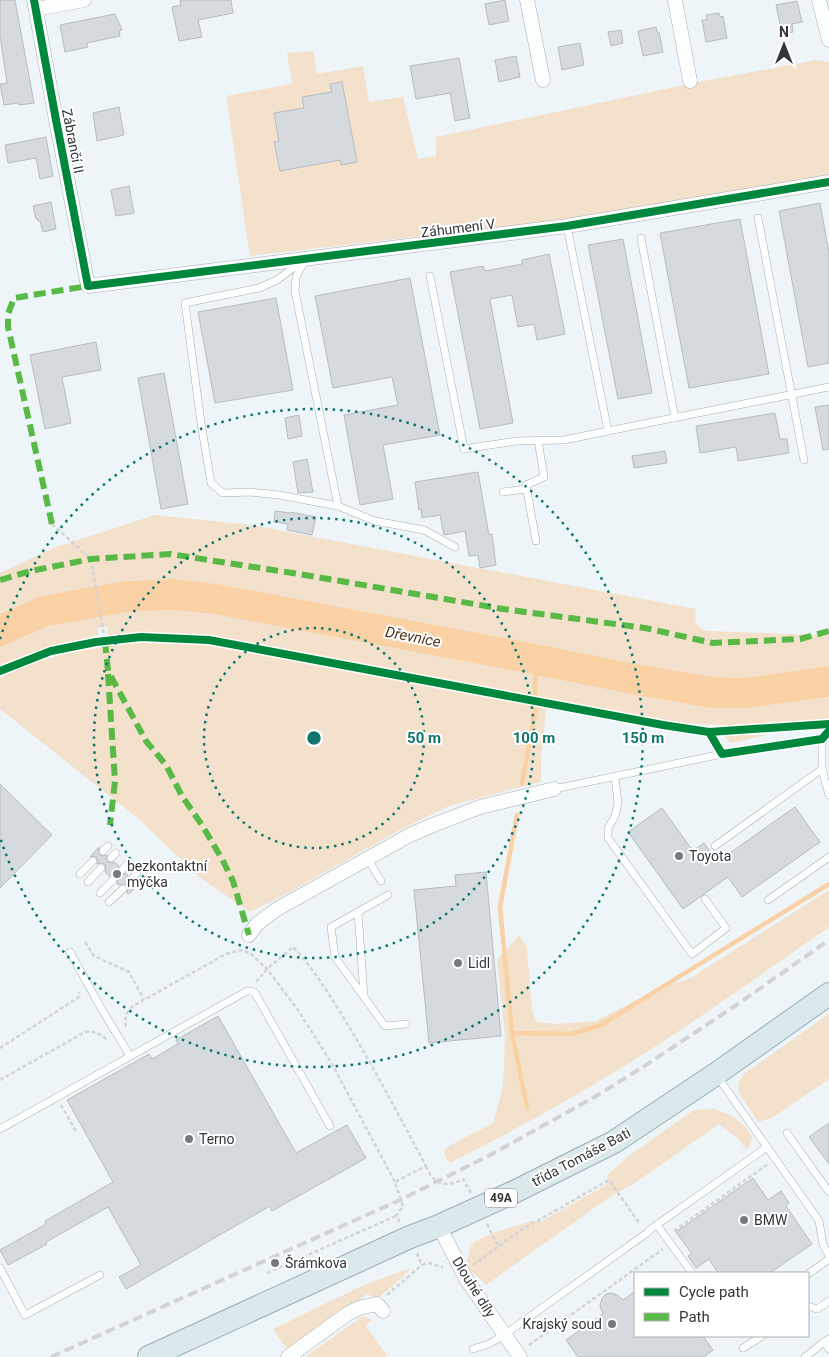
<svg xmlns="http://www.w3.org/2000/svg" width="829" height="1357" viewBox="0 0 829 1357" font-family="Roboto,sans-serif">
  <rect width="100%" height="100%" fill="#edf5f8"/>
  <g fill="#f3e1cb">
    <polygon points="313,51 317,74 363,66 369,102 403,97 418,159 436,156 436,137 694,83 816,60 829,62 829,175 603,215 250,256 226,96 292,84 287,53"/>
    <path d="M155,515L251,525L696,609C694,622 695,627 708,631L819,635L829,633V666L745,678L713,677L636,664L542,645L218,584L174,579L125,581L41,596L0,614V573L53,548Z"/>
    <polygon points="173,610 213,614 536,675 631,694 710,708 747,708 829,697 829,719 813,721 747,726 674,723 229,639 152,633 108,636 107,627 97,628 98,635 20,657 0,666 0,647 50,626 129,612"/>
    <path d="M132,643L204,644L555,708L546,710L541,759V782L449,806L404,828L284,895L250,912L199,877L140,820L0,709V678C39,655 88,649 132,643Z"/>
    <polygon points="722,735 767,735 731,743"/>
    <path d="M829,890V927C777,963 726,1000 673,1035C602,1082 527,1124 450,1163L446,1158L444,1151L451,1145L493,1123L503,1087L505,1035L497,960L519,935L527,948L532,1011L537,1022L556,1024L596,1021L663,986L687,980Z"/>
    <path d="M829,1014V1079L772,1118L758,1122L740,1094C736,1085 739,1080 745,1073Z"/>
    <path d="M715,1109C734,1117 742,1119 753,1138L747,1150L736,1137L719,1124L632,1185L614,1194L486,1285L466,1266L470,1248L474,1242L490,1234L531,1221H542L606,1185L608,1174L630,1155L694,1110Z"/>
    <polygon points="410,1268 408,1272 376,1300 368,1294 287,1349 273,1329 364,1285"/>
    <polygon points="363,1316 372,1320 366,1326 388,1357 305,1357"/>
  </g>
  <polygon fill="#f9d1a5" points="174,579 218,584 542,645 636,664 713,677 745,678 829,666 829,697 747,708 710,708 631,694 536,675 213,614 173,610 129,612 49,626 0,647 0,614 41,596 125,581"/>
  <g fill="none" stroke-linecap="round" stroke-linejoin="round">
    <g stroke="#f9d1a5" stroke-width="4.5">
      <polyline points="522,784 535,711 535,681 537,669"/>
      <polyline points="517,815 500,907 512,1033 527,1107"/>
      <polyline points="512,1033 571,1034 601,1025 829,884"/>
    </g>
  </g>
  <g fill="#d5dade" stroke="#b7bcbf">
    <polygon points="0,0 15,0 34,103 19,105 18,103 4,105 0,84 7,83 0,36"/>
    <polygon points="180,0 231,0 233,13 198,20 202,37 179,41 172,7 181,5"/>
    <polygon points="505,0 509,21 489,25 485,4"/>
    <polygon points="797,1 802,22 792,24 793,32 782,34 776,5"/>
    <polygon points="719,13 720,17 723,16 727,38 706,42 702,20 707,20 706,15"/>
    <polygon points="115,14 122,30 119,31 120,36 87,43 88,47 65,52 60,25"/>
    <polygon points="656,27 657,32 659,32 663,52 643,56 638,31"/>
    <polygon points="621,30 623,43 611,46 608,32"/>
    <polygon points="580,43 584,65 562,70 558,47"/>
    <polygon points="516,56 520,77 499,82 495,60"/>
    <polygon points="459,58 470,118 455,121 450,93 416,99 410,66"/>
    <polygon points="342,82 357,162 341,165 340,160 280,171 274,142 279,141 274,113 304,108 302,97 332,92 330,84"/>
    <polygon points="119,107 124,135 97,141 93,113"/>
    <polygon points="46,137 53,176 40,179 36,158 8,163 5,145"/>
    <polygon points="129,186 134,213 116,216 111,190"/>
    <polygon points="51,202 56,229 43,232 40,221 38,221 37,218 36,219 33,206"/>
    <polygon points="820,203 829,253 829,363 808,367 779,211"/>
    <polygon points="740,219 769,374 689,388 660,233"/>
    <polygon points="623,239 652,393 618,399 588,245"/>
    <polygon points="549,254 565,334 537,340 534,324 518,327 512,295 490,299 513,423 480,429 450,272 483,266 485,271 522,264 522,260"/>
    <polygon points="410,278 440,435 383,445 393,499 360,505 344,415 398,405 392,377 333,388 315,296"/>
    <polygon points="276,298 293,390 215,403 198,312"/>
    <polygon points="96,342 101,370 62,377 71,423 45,429 30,355"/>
    <polygon points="164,373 188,504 161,509 138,378"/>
    <polygon points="829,405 829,449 823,450 815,407"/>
    <polygon points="775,413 780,439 787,439 789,453 738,461 736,447 700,453 696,426"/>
    <polygon points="299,415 302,436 288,439 285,418"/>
    <polygon points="665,451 667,463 634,468 632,456"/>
    <polygon points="307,459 313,492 298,493 293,462"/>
    <polygon points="478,472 489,535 492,534 496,565 480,568 478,555 469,556 465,531 444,535 440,515 422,518 421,509 419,510 415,482"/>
    <polygon points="275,511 290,513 290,512 316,517 312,535 287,530 288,524 274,522"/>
    <polygon points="0,784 52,835 0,888"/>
    <polygon points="795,807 820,842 742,897 728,877 683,909 628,832 662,808 693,851 704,843 717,862"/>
    <polygon points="99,847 98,852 100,855 104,856 107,855 106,859 108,862 112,863 114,862 119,866 117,870 118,874 122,875 126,873 128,875 127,879 128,883 132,884 136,883 138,885 129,894 127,893 128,888 127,885 122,884 119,885 117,884 118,879 116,876 112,875 109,876 105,872 106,869 105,864 102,863 97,864 98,862 97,858 94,856 90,857"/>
    <polygon points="486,872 501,1036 429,1043 414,890 456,886 455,875"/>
    <polygon points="218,1016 296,1153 347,1125 366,1158 272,1211 270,1206 126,1289 119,1277 141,1265 108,1207 46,1242 47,1244 8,1265 0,1250 46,1224 45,1221 113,1182 67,1100 149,1054 152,1059 178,1044 176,1040"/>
    <polygon points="829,1123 829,1164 809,1137"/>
    <polygon points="753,1178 768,1200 781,1191 789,1203 786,1206 812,1244 770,1273 718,1273 709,1259 696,1268 688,1256 692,1254 676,1232"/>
    <polygon points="635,1291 635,1336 703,1336 713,1350 704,1357 578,1357 566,1340 603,1314 600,1306 602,1298 606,1294 611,1293 617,1295 623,1300"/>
  </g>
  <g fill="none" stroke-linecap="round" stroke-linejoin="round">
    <g stroke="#a8aeb0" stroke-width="8">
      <g id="service">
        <polyline points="758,218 804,460"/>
        <polyline points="641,238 675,418"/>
        <polyline points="301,262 277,280 259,288 185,303 201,423 211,483 223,493 250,492 279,495 338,506 375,521 424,530 455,547"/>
        <polyline points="304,262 296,277 295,291 338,506"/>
        <polyline points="430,276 464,449 517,441 564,440 608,431 567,226"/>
        <polyline points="608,431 829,387"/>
        <polyline points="503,492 526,489"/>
        <polyline points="536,541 526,485 544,477 538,440"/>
        <polyline points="822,739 822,769 829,795"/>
        <polyline points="615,777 618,803 615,816 608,828 608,838 692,954 726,928 705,899"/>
        <polyline points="554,789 722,754 822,739 829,731"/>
        <polyline points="715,846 822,769"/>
        <polyline points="103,851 108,846"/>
        <polyline points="111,858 116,853"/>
        <polyline points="368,859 381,881"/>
        <polyline points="122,870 127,864"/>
        <polyline points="80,874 93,861"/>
        <polyline points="132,879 137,873"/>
        <polyline points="88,882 101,868"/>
        <polyline points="100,893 113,880"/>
        <polyline points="388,895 331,927 335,957 385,1026 406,1024"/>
        <polyline points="768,900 829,857"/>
        <polyline points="109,902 123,889"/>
        <polyline points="358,912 364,996"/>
        <polyline points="70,952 101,1008 130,1056"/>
        <polyline points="0,1129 247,991 251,991 255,993 330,1126"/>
        <polyline points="787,1133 829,1192"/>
        <polyline points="767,1147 819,1221 823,1244 829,1256"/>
        <polyline points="657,1225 692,1273"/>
        <polyline points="0,1268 25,1315 100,1275"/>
        <polyline points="808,1274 829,1259"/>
        <polyline points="808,1306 817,1309 829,1301"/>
        <polyline points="829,1339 824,1342 829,1349"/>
        <polyline points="743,1348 762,1336"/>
        <polyline points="473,1349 489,1344 504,1335 647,1233 651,1229 767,1147 717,1076"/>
        <polyline points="805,1357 824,1342"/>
      </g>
    </g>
    <g stroke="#a8aeb0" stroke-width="15">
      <g id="minor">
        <polyline points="34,0 56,120 88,286 567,226 829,182"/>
        <polyline points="527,0 543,80"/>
        <polyline points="675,0 690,81"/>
        <polyline points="819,0 829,40"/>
        <polyline points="36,9 84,0"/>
        <polyline points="249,935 257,924 277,909 410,835 433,825 480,807 554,789"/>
        <polyline points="439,1226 466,1279 520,1357"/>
        <polyline points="288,1357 347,1314 359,1308 377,1304 383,1311"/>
      </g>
    </g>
    <g stroke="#96afb7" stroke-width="24">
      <polyline id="primary" points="149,1357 410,1237 439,1226 514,1192 614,1142 716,1074 829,994"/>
    </g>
    <g stroke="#d2d4d5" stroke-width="2.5" stroke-dasharray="4 2.5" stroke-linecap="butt">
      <polyline points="52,524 91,559 105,641"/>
      <polyline points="85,942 94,956 129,972 144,1000"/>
      <path d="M256,982L267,969L293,947C311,966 326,989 340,1012C371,1062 398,1114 426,1166L395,1182"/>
      <path d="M126,1027C124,1018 126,1012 133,1006L226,954L241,950L250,953L267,969L298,1010L332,1064L395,1182L403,1206L396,1216L400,1222"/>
      <polyline points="0,1048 79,997 79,992"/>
      <path d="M0,1080L85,1032C95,1031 100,1033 107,1040"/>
      <polyline points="61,1105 77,1133"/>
      <path d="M426,1166C433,1185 446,1188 463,1179L471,1193"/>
      <polyline points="487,1224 498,1246"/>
      <polyline points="674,1231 768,1164"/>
      <polyline points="417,1253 422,1265 428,1263 443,1267"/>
      <polyline points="473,1265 518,1232 609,1180 640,1224"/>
      <polyline points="267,1273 396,1216"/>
      <polyline points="387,1295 422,1265"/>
      <polyline points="529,1345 663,1249"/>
    </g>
    <use href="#service" stroke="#fcfefe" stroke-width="7"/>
    <use href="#minor" stroke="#fcfefe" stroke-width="14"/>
    <use href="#primary" stroke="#dbe8ec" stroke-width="22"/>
    <polyline stroke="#d2d4d4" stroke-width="4" stroke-dasharray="10 5" stroke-linecap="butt" points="51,1357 400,1200 494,1153 598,1095 643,1067 735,1006 829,940"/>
    <g stroke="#58b947" stroke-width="6" stroke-dasharray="12 6" stroke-linecap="butt">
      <polyline points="52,524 8,327 8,314 14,298 88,286"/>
      <polyline points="0,580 31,571 91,559 170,554 305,575 503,609 645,628 713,643 800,639 829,631"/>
      <polyline points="105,641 108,671 146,741 166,765 182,796 202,825 222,859 233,881 249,935"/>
      <polyline points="108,674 115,781 110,825"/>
    </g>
    <g stroke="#fff" stroke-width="11">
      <g id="cycleway">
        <polyline points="34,0 56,120 88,286 567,226 829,182"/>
        <polyline points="0,671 51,651 96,642 141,637 209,640 663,725 709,732 829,724"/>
        <polyline points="709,732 722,754 822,739 829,731"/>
      </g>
    </g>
    <use href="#cycleway" stroke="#00873e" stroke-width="8"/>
  </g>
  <g fill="none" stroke="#0f766e" stroke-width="2.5" stroke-dasharray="2.5 5">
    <circle cx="314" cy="738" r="110"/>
    <circle cx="314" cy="738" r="220"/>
    <path d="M0 639A329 329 0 1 1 0 837"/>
  </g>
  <g fill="#73797c" stroke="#fff" stroke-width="2">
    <circle cx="679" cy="856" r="5"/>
    <circle cx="117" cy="874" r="5"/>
    <circle cx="458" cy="963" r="5"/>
    <circle cx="189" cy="1139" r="5"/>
    <circle cx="744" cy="1220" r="5"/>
    <circle cx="275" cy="1263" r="5"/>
    <circle cx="612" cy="1324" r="5"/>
  </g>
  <g text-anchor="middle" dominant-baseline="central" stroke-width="4" stroke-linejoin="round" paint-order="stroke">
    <rect fill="#fff" stroke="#707274" stroke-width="1" x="485" y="1188.5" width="32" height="19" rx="4"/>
    <g font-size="12" font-weight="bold" fill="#323639">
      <text x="501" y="1198">49A</text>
    </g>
    <g font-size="14" fill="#323639" stroke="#fff">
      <text transform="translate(73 141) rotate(79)">Zábrančí II</text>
      <text transform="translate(458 228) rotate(-7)">Záhumení V</text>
      <text transform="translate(581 1157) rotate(-28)">třída Tomáše Bati</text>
      <text transform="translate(474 1287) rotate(58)">Dlouhé díly</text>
    </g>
    <g font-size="14" fill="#323639" stroke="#fff" text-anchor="start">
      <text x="689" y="856">Toyota</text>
      <text x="127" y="866">bezkontaktní<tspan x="127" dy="16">myčka</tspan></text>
      <text x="468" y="963">Lidl</text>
      <text x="199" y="1139">Terno</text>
      <text x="754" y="1220">BMW</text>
      <text x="285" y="1263">Šrámkova</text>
      <text x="602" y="1324" text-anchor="end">Krajský soud</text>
    </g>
    <g font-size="15" font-style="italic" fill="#50371b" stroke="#fff">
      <text transform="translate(413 637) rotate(11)">Dřevnice</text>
    </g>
  </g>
  <circle cx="314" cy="738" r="8" fill="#0f766e" stroke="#fff" stroke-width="2.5"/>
  <g font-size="15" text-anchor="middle" font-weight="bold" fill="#0f766e" stroke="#fff" stroke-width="4" stroke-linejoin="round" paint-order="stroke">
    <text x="424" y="743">50 m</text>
    <text x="534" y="743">100 m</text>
    <text x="643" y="743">150 m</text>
  </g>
  <rect x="634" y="1272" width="175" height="65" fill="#ffffff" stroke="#adafb0"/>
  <rect x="644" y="1288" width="25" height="8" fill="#00873e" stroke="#adafb0"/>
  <text x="679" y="1297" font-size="15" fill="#323639">Cycle path</text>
  <rect x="644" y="1313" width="25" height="8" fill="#58b947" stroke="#adafb0"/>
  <text x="679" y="1322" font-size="15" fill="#323639">Path</text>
  <g transform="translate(784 45)" stroke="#ffffff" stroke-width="4" paint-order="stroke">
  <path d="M0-4L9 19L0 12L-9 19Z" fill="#323639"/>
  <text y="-8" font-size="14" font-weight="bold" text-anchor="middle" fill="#323639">N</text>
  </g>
</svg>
